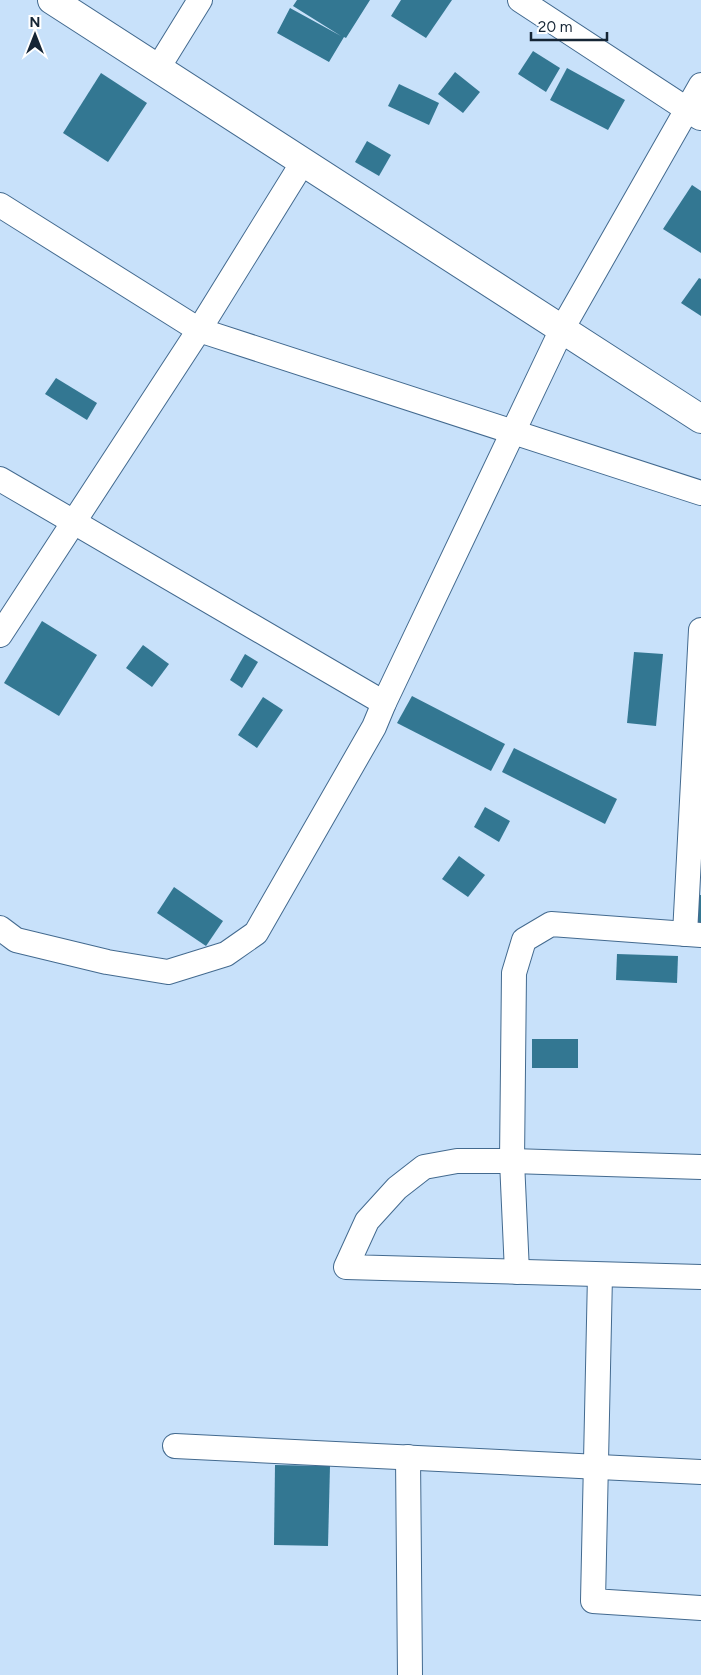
<svg xmlns="http://www.w3.org/2000/svg" width="701" height="1675" viewBox="0 0 701 1675" font-family="Figtree,sans-serif">
  <rect width="100%" height="100%" fill="#c8e1fa"/>
  <g fill="#337792">
    <polygon points="297,0 370,0 346,38 344,37 329,62 277,33 290,8 341,36 293,6"/>
    <polygon points="401,0 452,0 426,38 391,16"/>
    <polygon points="533,51 560,68 546,92 518,74"/>
    <polygon points="567,68 625,100 608,130 550,100"/>
    <polygon points="455,72 480,92 463,113 438,94"/>
    <polygon points="101,73 147,103 108,162 63,133"/>
    <polygon points="399,84 439,103 429,125 388,106"/>
    <polygon points="367,141 391,155 379,176 355,162"/>
    <polygon points="692,185 701,191 701,253 663,229"/>
    <polygon points="699,278 701,279 701,316 681,303"/>
    <polygon points="56,378 97,403 87,420 45,394"/>
    <polygon points="42,621 97,655 59,716 4,683"/>
    <polygon points="143,645 169,664 152,687 126,668"/>
    <polygon points="634,652 663,654 656,726 627,723"/>
    <polygon points="245,654 258,662 242,688 230,680"/>
    <polygon points="412,696 505,744 491,771 397,723"/>
    <polygon points="263,697 283,710 257,748 238,735"/>
    <polygon points="514,748 617,799 605,824 502,772"/>
    <polygon points="485,807 510,821 499,842 474,827"/>
    <polygon points="459,856 485,875 468,897 442,879"/>
    <polygon points="174,887 223,921 206,946 157,913"/>
    <polygon points="696,895 701,895 701,924 695,924"/>
    <polygon points="617,954 678,956 677,983 616,980"/>
    <rect x="532" y="1039" width="46" height="29"/>
    <polygon points="275,1465 330,1466 328,1546 274,1545"/>
  </g>
  <g fill="none" stroke-linecap="round" stroke-linejoin="round">
    <g stroke="#436a8f" stroke-width="26">
      <g id="minor">
        <polyline points="520,0 700,118"/>
        <polyline points="158,68 200,0"/>
        <polyline points="0,205 199,330 701,493"/>
        <polyline points="0,479 384,703"/>
        <polyline points="0,635 199,330 303,162"/>
        <polyline points="0,928 16,940 107,962 168,972 226,954 256,933 374,727 384,703 562,329 701,85"/>
        <polyline points="685,934 701,630"/>
        <polyline points="701,1167 512,1161 457,1161 424,1167 397,1188 367,1221 346,1267 701,1277"/>
        <polyline points="517,1272 512,1161 514,973 524,940 551,924 701,935"/>
        <polyline points="600,1275 593,1601 701,1608"/>
        <polyline points="175,1446 701,1472"/>
        <polyline points="408,1457 410,1675"/>
      </g>
    </g>
    <g stroke="#436a8f" stroke-width="30">
      <polyline id="tertiary" points="52,0 701,419"/>
    </g>
    <use href="#minor" stroke="#fff" stroke-width="24"/>
    <use href="#tertiary" stroke="#fff" stroke-width="28"/>
  </g>
  <g transform="translate(35 35)" stroke="#ffffff" stroke-width="4" paint-order="stroke">
  <path d="M0-4L9 19L0 12L-9 19Z" fill="#152535"/>
  <text y="-8" font-size="14" font-weight="bold" text-anchor="middle" fill="#152535">N</text>
  </g>
  <path d="M531 32v8h76v-8" fill="none" stroke="#152535" stroke-width="2.5"/>
  <text x="538" y="32" font-size="15" fill="#152535" stroke="#ffffff" stroke-width="4" paint-order="stroke">20 m</text>
</svg>
